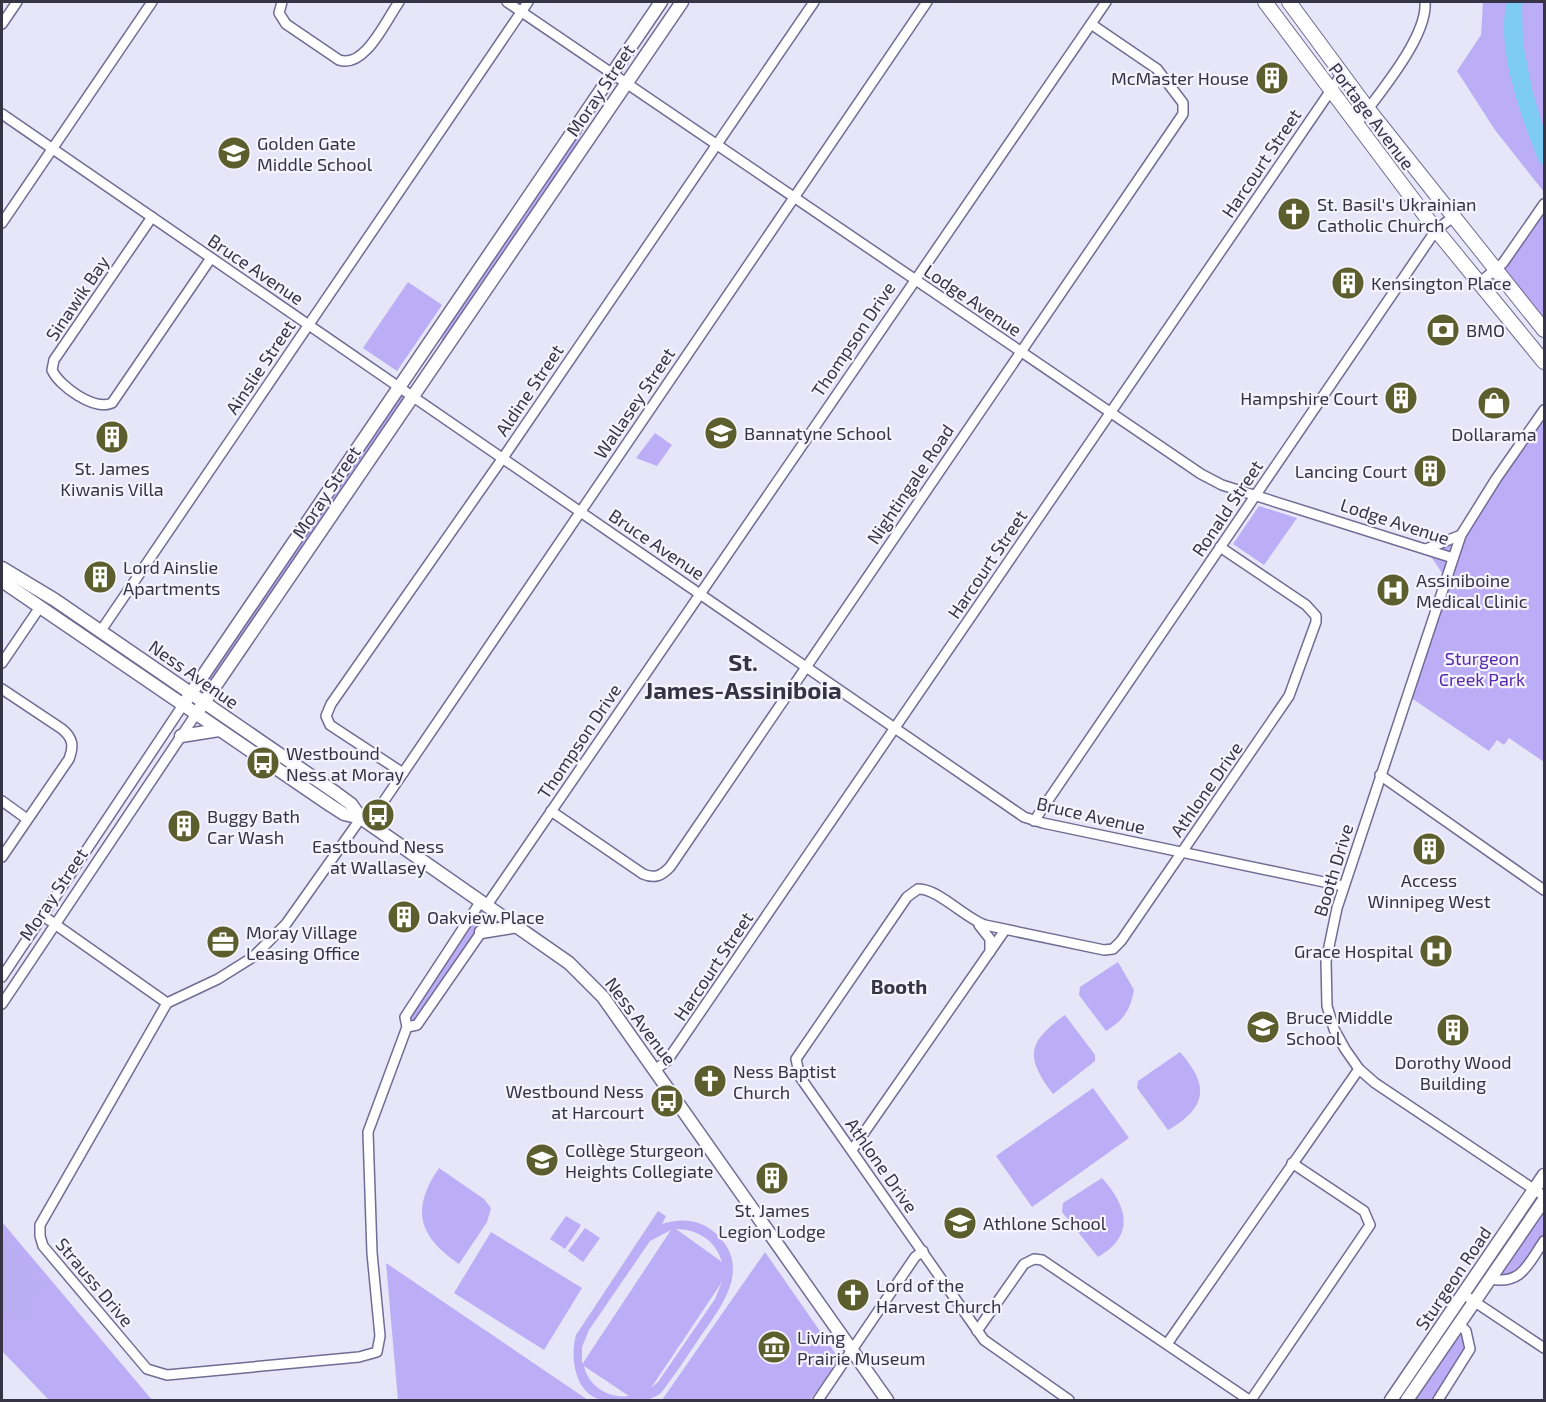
<svg xmlns="http://www.w3.org/2000/svg" width="1546" height="1402" viewBox="0 0 1546 1402" font-family="'Exo 2',sans-serif">
  <rect width="100%" height="100%" fill="#e7e5f8"/>
  <g fill="#bbaef6" fill-rule="evenodd">
    <polygon points="1483,2 1544,2 1544,192 1495,130 1457,71 1481,35"/>
    <polygon points="580,130 582,133 567,161 444,341 441,340 461,305"/>
    <polygon points="1544,204 1544,330 1495,269"/>
    <polygon points="408,282 442,305 397,371 363,348"/>
    <polygon points="399,386 413,396 204,703 190,693"/>
    <polygon points="1544,410 1544,762 1509,738 1504,745 1497,740 1489,751 1407,695 1446,579 1426,549 1461,535"/>
    <polygon points="655,433 672,445 657,466 636,458"/>
    <polygon points="1259,506 1297,518 1264,565 1233,544"/>
    <polygon points="476,908 496,911 417,1025 407,1027 405,1017"/>
    <path d="M1118,962L1134,990C1130,1010 1124,1020 1106,1031L1079,995L1080,987Z"/>
    <path d="M1065,1015L1095,1055V1061L1053,1094C1024,1056 1028,1042 1065,1015Z"/>
    <path d="M1180,1052C1209,1085 1208,1107 1168,1130L1137,1088L1138,1081Z"/>
    <polygon points="1093,1088 1129,1138 1032,1207 996,1156"/>
    <path d="M439,1168L484,1199L491,1208L487,1222L459,1264C419,1237 410,1210 439,1168Z"/>
    <polygon points="1544,1175 1544,1241 1518,1277 1490,1279 1460,1324 1470,1349 1438,1400 1391,1400"/>
    <path d="M1102,1178C1127,1206 1136,1235 1098,1257L1062,1212L1063,1203Z"/>
    <path d="M658,1211L666,1216L662,1224C680,1218 699,1219 714,1232C755,1267 720,1308 698,1340C686,1358 674,1376 661,1393C649,1402 639,1400 625,1400C618,1400 608,1402 601,1400C574,1393 570,1356 576,1335ZM676,1229C698,1229 716,1241 722,1262ZM671,1230L583,1363H582V1347L589,1330L650,1241ZM722,1282L715,1299L658,1382L651,1388ZM584,1366L629,1396C609,1399 588,1386 584,1366Z"/>
    <polygon points="566,1216 581,1225 565,1249 550,1239"/>
    <polygon points="2,1222 152,1400 49,1400 2,1351"/>
    <polygon points="585,1228 600,1238 583,1262 568,1251"/>
    <polygon points="491,1232 582,1288 544,1350 454,1293"/>
    <polygon points="765,1252 840,1360 810,1400 662,1400"/>
    <polygon points="386,1263 588,1400 398,1400"/>
  </g>
  <path fill="#b9aef1" d="M6,1236L19,1248L16,1258C25,1268 37,1270 44,1283L28,1306L31,1313L27,1319L18,1321L6,1313L2,1315V1243Z"/>
  <path fill="#7ecbf3" d="M1507,2H1524L1522,6L1523,42L1532,89L1544,130V165L1539,162C1522,119 1495,48 1507,2Z"/>
  <g fill="none" stroke-linecap="round" stroke-linejoin="round">
    <g stroke="#726b94" stroke-width="12">
      <g id="minor">
        <path d="M282,2L279,13L286,24L339,60C365,69 386,20 399,2"/>
        <polyline points="507,2 1201,474 1222,485 1453,558"/>
        <polyline points="2,24 17,2"/>
        <polyline points="2,114 1024,817 1043,823 1343,886"/>
        <path d="M1356,125C1377,96 1428,37 1425,2"/>
        <path d="M152,217L54,360L52,370C59,386 94,411 112,403L211,258"/>
        <polyline points="2,223 152,2"/>
        <polyline points="1479,283 1503,263 1544,204"/>
        <polyline points="1544,410 1496,479 1461,535 1337,908 1326,961 1327,1006 1334,1029 1345,1049 1359,1069 1375,1083 1544,1196"/>
        <polyline points="1426,549 1461,535"/>
        <polyline points="100,632 528,2"/>
        <polyline points="2,663 40,607"/>
        <path d="M2,689L62,729C73,738 74,746 69,759L2,857"/>
        <polyline points="403,773 330,725 326,716 331,704 507,452 814,2"/>
        <polyline points="1380,775 1544,890"/>
        <polyline points="2,801 27,819"/>
        <path d="M551,811L643,874C655,879 661,876 670,867L1183,114V103L1157,69L1091,24"/>
        <polyline points="361,818 286,924 253,957 218,979 167,1003 40,1225 40,1236 43,1246 147,1369 167,1375 359,1357 377,1352 380,1336 372,1253 368,1132 407,1027 405,1017 481,901"/>
        <polyline points="1034,821 1436,230 1453,217"/>
        <polyline points="369,823 927,2"/>
        <polyline points="487,905 1106,2"/>
        <polyline points="42,915 167,1003"/>
        <polyline points="979,925 990,939 990,952"/>
        <polyline points="2,977 183,705"/>
        <polyline points="2,1004 196,714"/>
        <polyline points="407,1027 417,1025 496,911"/>
        <polyline points="656,1069 667,1061 1342,74"/>
        <polyline points="852,1150 1005,930"/>
        <path d="M1490,1279C1522,1285 1528,1264 1544,1241"/>
        <polyline points="1469,1298 1544,1348"/>
        <polyline points="977,1331 1024,1264 1034,1259 1042,1260 1249,1400"/>
        <polyline points="1167,1344 1359,1069"/>
        <polyline points="818,1400 915,1257 923,1251"/>
        <path d="M1069,1400L984,1340L800,1077L796,1059L907,897L918,889C937,888 965,918 985,925L1104,950L1113,949L1121,941L1289,696L1316,622V616L1306,605L1220,547"/>
        <polyline points="1251,1400 1370,1225 1364,1211 1292,1163"/>
        <polyline points="1438,1400 1470,1349 1466,1331 1459,1324"/>
      </g>
    </g>
    <g stroke="#726b94" stroke-width="15">
      <g id="major">
        <polyline points="2,568 55,600 336,793 351,804 361,818 569,963 603,997 887,1400"/>
        <polyline points="2,581 330,805 344,814 361,818"/>
        <polyline points="183,705 661,2"/>
        <polyline points="196,714 682,2"/>
        <polyline points="181,736 219,730"/>
        <polyline points="481,932 518,926"/>
        <polyline points="1391,1400 1544,1175"/>
        <polyline points="1407,1400 1544,1200"/>
      </g>
    </g>
    <g stroke="#726b94" stroke-width="16">
      <g id="highway">
        <polyline points="1265,2 1436,230 1544,362"/>
        <polyline points="1289,2 1368,109 1544,330"/>
      </g>
    </g>
    <use href="#minor" stroke="#fff" stroke-width="9"/>
    <use href="#major" stroke="#fff" stroke-width="12"/>
    <use href="#highway" stroke="#fff" stroke-width="14"/>
  </g>
  <defs>
    <g id="building-disc" transform="scale(1.725)"><circle r="9.5" fill="#5c5f2d" stroke="#f5f3fd"/><path d="M-4-6H4V6H1V3H-1V6H-4ZM-2.5-4.3h1.7v1.8h-1.7ZM.8-4.3h1.7v1.8H.8ZM-2.5-1h1.7V.8h-1.7ZM.8-1h1.7V.8H.8Z" fill="#fff"/></g>
    <g id="school-disc" transform="scale(1.725)"><circle r="9.5" fill="#5c5f2d" stroke="#f5f3fd"/><path d="M0-5L7-2L0 1L-7-2ZM-4 1L0 2.5L4 1V4Q0 6-4 4Z" fill="#fff"/></g>
    <g id="church-disc" transform="scale(1.725)"><circle r="9.5" fill="#5c5f2d" stroke="#f5f3fd"/><path d="M-1.2-6h2.4v3.5h3.3v2.4h-3.3V6h-2.4V-.1h-3.3v-2.4h3.3Z" fill="#fff"/></g>
    <g id="bank-disc" transform="scale(1.725)"><circle r="9.5" fill="#5c5f2d" stroke="#f5f3fd"/><path d="M-6-4H6V4H-6ZM0-2.3a2.3 2.3 0 1 0 0 4.6a2.3 2.3 0 1 0 0-4.6Z" fill="#fff"/></g>
    <g id="shop-disc" transform="scale(1.725)"><circle r="9.5" fill="#5c5f2d" stroke="#f5f3fd"/><path d="M-5-2.5h2.3a2.7 3.5 0 0 1 5.4 0H5L5.5 6h-11ZM-1.5-2.5h3a1.5 2.3 0 0 0-3 0Z" fill="#fff"/></g>
    <g id="hospital-disc" transform="scale(1.725)"><circle r="9.5" fill="#5c5f2d" stroke="#f5f3fd"/><path d="M-5-5h3v3.5h4V-5h3V5h-3V1.5h-4V5h-3Z" fill="#fff"/></g>
    <g id="bus-disc" transform="scale(1.725)"><circle r="9.5" fill="#5c5f2d" stroke="#f5f3fd"/><path d="M-5-6H5V4H4V6H2V4H-2V6H-4V4H-5ZM-3.5-4V0h7V-4ZM-3.5 1.2v1.5H-2V1.2ZM2 1.2v1.5H3.5V1.2Z" fill="#fff"/></g>
    <g id="office-disc" transform="scale(1.725)"><circle r="9.5" fill="#5c5f2d" stroke="#f5f3fd"/><path d="M-6-3h4V-5.5h4V-3h4V5H-6ZM-1-4.5V-3h2v-1.5ZM-6 0V1H6V0Z" fill="#fff"/></g>
    <g id="museum-disc" transform="scale(1.725)"><circle r="9.5" fill="#5c5f2d" stroke="#f5f3fd"/><path d="M0-6L6-3V-2H-6V-3ZM-5-1h2V3h-2ZM-1-1h2V3h-2ZM3-1h2V3H3ZM-6 4H6V6H-6Z" fill="#fff"/></g>
  </defs>
  <g fill-rule="evenodd">
    <use href="#building-disc" x="1272" y="78"/>
    <use href="#school-disc" x="234" y="153"/>
    <use href="#church-disc" x="1294" y="214"/>
    <use href="#building-disc" x="1348" y="283"/>
    <use href="#bank-disc" x="1443" y="330"/>
    <use href="#building-disc" x="1401" y="398"/>
    <use href="#shop-disc" x="1494" y="403"/>
    <use href="#school-disc" x="721" y="433"/>
    <use href="#building-disc" x="112" y="437"/>
    <use href="#building-disc" x="1430" y="471"/>
    <use href="#building-disc" x="100" y="577"/>
    <use href="#hospital-disc" x="1393" y="590"/>
    <use href="#bus-disc" x="263" y="763"/>
    <use href="#bus-disc" x="378" y="815"/>
    <use href="#building-disc" x="184" y="826"/>
    <use href="#building-disc" x="1429" y="849"/>
    <use href="#building-disc" x="404" y="917"/>
    <use href="#office-disc" x="223" y="942"/>
    <use href="#hospital-disc" x="1436" y="951"/>
    <use href="#school-disc" x="1263" y="1027"/>
    <use href="#building-disc" x="1453" y="1030"/>
    <use href="#church-disc" x="710" y="1081"/>
    <use href="#bus-disc" x="667" y="1101"/>
    <use href="#school-disc" x="542" y="1160"/>
    <use href="#building-disc" x="772" y="1178"/>
    <use href="#school-disc" x="960" y="1223"/>
    <use href="#church-disc" x="853" y="1295"/>
    <use href="#museum-disc" x="774" y="1347"/>
  </g>
  <g text-anchor="middle" dominant-baseline="central" stroke-width="4.5" stroke-linejoin="round" paint-order="stroke">
    <g font-size="18" fill="#363345" stroke="#f5f3fd" text-anchor="start">
      <text x="1249" y="78" text-anchor="end">McMaster House</text>
      <text x="257" y="143">Golden Gate<tspan x="257" dy="21">Middle School</tspan></text>
      <text x="1317" y="204">St. Basil's Ukrainian<tspan x="1317" dy="21">Catholic Church</tspan></text>
      <text x="1371" y="283">Kensington Place</text>
      <text x="1466" y="330">BMO</text>
      <text x="1378" y="398" text-anchor="end">Hampshire Court</text>
      <text x="744" y="433">Bannatyne School</text>
      <text x="1494" y="434" text-anchor="middle">Dollarama</text>
      <text x="112" y="468" text-anchor="middle">St. James<tspan x="112" dy="21">Kiwanis Villa</tspan></text>
      <text x="1407" y="471" text-anchor="end">Lancing Court</text>
      <text x="123" y="567">Lord Ainslie<tspan x="123" dy="21">Apartments</tspan></text>
      <text x="1416" y="580">Assiniboine<tspan x="1416" dy="21">Medical Clinic</tspan></text>
      <text x="286" y="753">Westbound<tspan x="286" dy="21">Ness at Moray</tspan></text>
      <text x="207" y="816">Buggy Bath<tspan x="207" dy="21">Car Wash</tspan></text>
      <text x="378" y="846" text-anchor="middle">Eastbound Ness<tspan x="378" dy="21">at Wallasey</tspan></text>
      <text x="1429" y="880" text-anchor="middle">Access<tspan x="1429" dy="21">Winnipeg West</tspan></text>
      <text x="427" y="917">Oakview Place</text>
      <text x="246" y="932">Moray Village<tspan x="246" dy="21">Leasing Office</tspan></text>
      <text x="1413" y="951" text-anchor="end">Grace Hospital</text>
      <text x="1286" y="1017">Bruce Middle<tspan x="1286" dy="21">School</tspan></text>
      <text x="1453" y="1062" text-anchor="middle">Dorothy Wood<tspan x="1453" dy="21">Building</tspan></text>
      <text x="733" y="1071">Ness Baptist<tspan x="733" dy="21">Church</tspan></text>
      <text x="644" y="1091" text-anchor="end">Westbound Ness<tspan x="644" dy="21">at Harcourt</tspan></text>
      <text x="565" y="1150">Collège Sturgeon<tspan x="565" dy="21">Heights Collegiate</tspan></text>
      <text x="772" y="1210" text-anchor="middle">St. James<tspan x="772" dy="21">Legion Lodge</tspan></text>
      <text x="983" y="1223">Athlone School</text>
      <text x="876" y="1285">Lord of the<tspan x="876" dy="21">Harvest Church</tspan></text>
      <text x="797" y="1337">Living<tspan x="797" dy="21">Prairie Museum</tspan></text>
    </g>
    <g font-size="18" fill="#363345" stroke="#f5f3fd">
      <text transform="translate(600 90) rotate(-56)">Moray Street</text>
      <text transform="translate(1372 116) rotate(53)">Portage Avenue</text>
      <text transform="translate(1261 163) rotate(-56)">Harcourt Street</text>
      <text transform="translate(256 269) rotate(34)">Bruce Avenue</text>
      <text transform="translate(77 298) rotate(-56)">Sinawik Bay</text>
      <text transform="translate(973 300) rotate(34)">Lodge Avenue</text>
      <text transform="translate(853 339) rotate(-56)">Thompson Drive</text>
      <text transform="translate(260 367) rotate(-56)">Ainslie Street</text>
      <text transform="translate(529 390) rotate(-56)">Aldine Street</text>
      <text transform="translate(634 403) rotate(-56)">Wallasey Street</text>
      <text transform="translate(910 484) rotate(-56)">Nightingale Road</text>
      <text transform="translate(326 492) rotate(-56)">Moray Street</text>
      <text transform="translate(1227 508) rotate(-56)">Ronald Street</text>
      <text transform="translate(1395 521) rotate(18)">Lodge Avenue</text>
      <text transform="translate(657 544) rotate(34)">Bruce Avenue</text>
      <text transform="translate(987 564) rotate(-56)">Harcourt Street</text>
      <text transform="translate(194 674) rotate(35)">Ness Avenue</text>
      <text transform="translate(579 741) rotate(-56)">Thompson Drive</text>
      <text transform="translate(1206 789) rotate(-55)">Athlone Drive</text>
      <text transform="translate(1091 815) rotate(13)">Bruce Avenue</text>
      <text transform="translate(1333 870) rotate(-73)">Booth Drive</text>
      <text transform="translate(53 894) rotate(-56)">Moray Street</text>
      <text transform="translate(713 966) rotate(-56)">Harcourt Street</text>
      <text transform="translate(641 1021) rotate(53)">Ness Avenue</text>
      <text transform="translate(882 1165) rotate(55)">Athlone Drive</text>
      <text transform="translate(1453 1278) rotate(-56)">Sturgeon Road</text>
      <text transform="translate(95 1282) rotate(50)">Strauss Drive</text>
    </g>
    <g font-size="18" fill="#562aa9" stroke="#f5f3fd">
      <text x="1482" y="658">Sturgeon<tspan x="1482" dy="21">Creek Park</tspan></text>
    </g>
    <g font-size="20" font-weight="bold" fill="#363345" stroke="#f5f3fd">
      <text x="899" y="986">Booth</text>
    </g>
    <g font-size="24" font-weight="bold" fill="#363345" stroke="#f5f3fd">
      <text x="743" y="661">St.<tspan x="743" dy="28">James-Assiniboia</tspan></text>
    </g>
  </g>
  <rect width="1546" height="1402" fill="none" stroke="#363345" stroke-width="6"/>
</svg>
